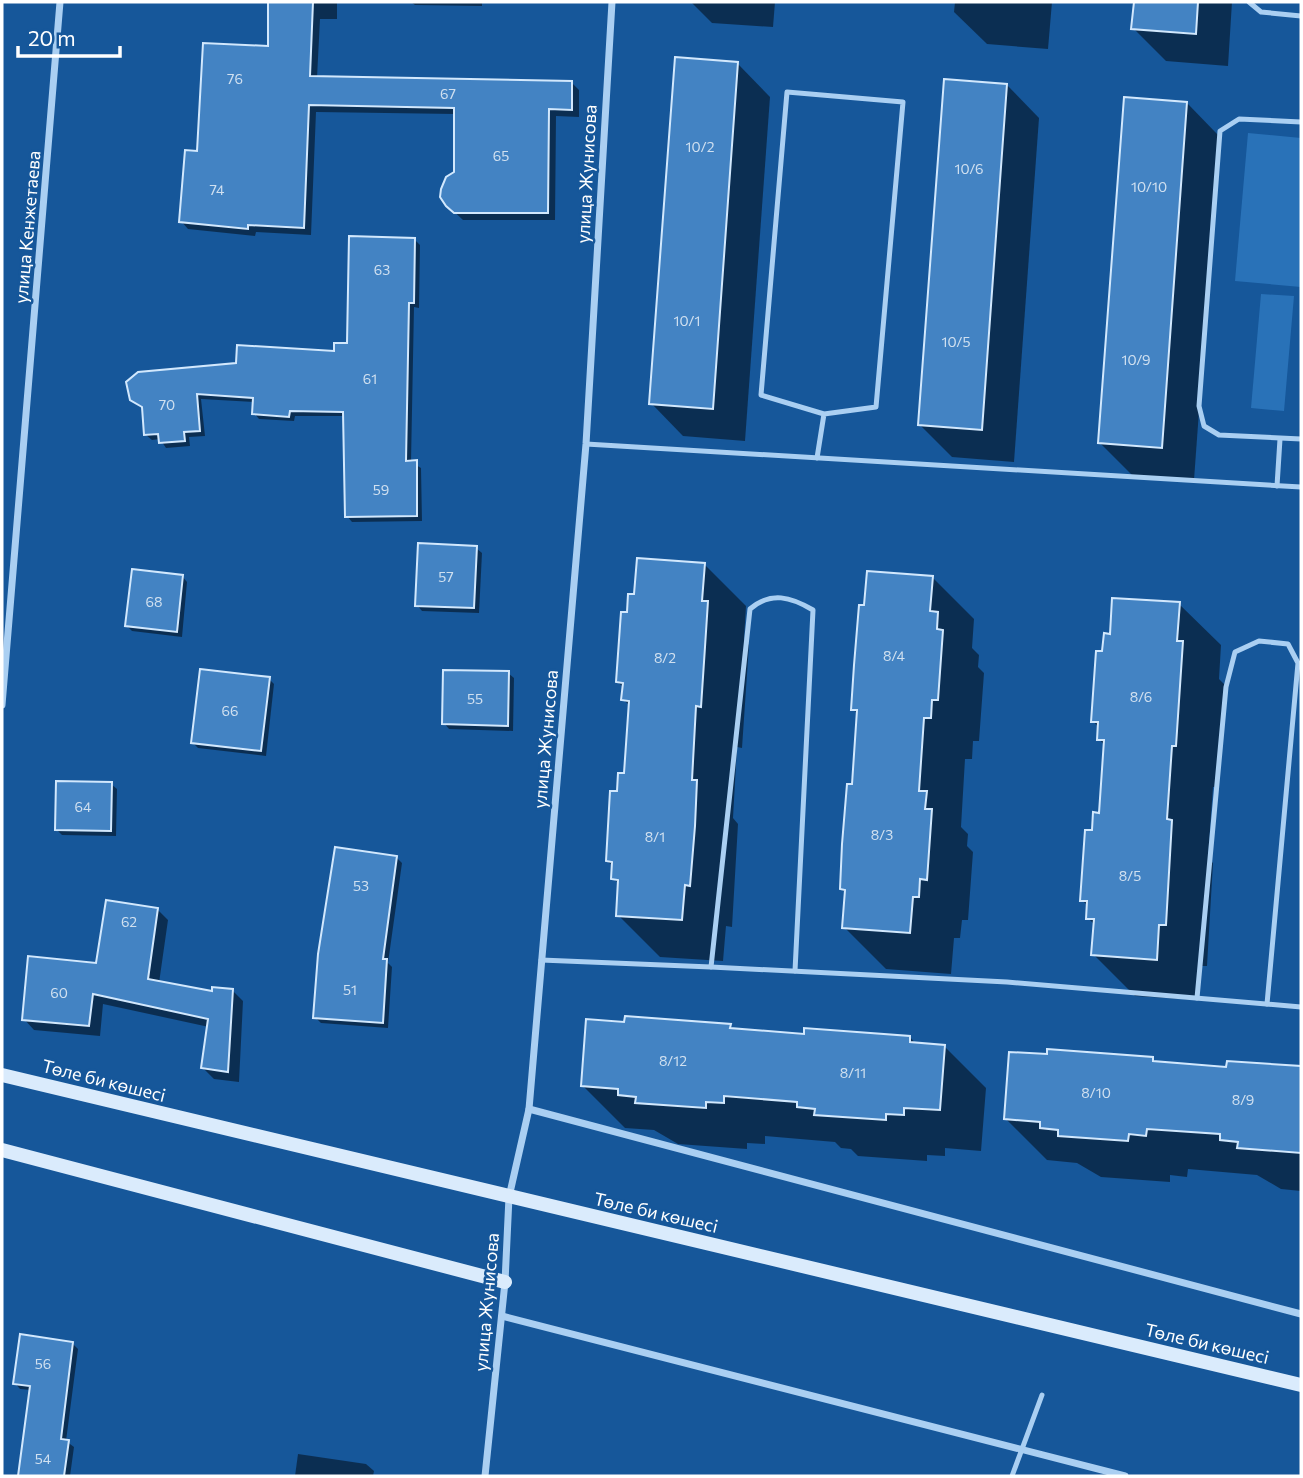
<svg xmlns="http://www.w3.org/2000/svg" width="1303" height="1478" viewBox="0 0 1303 1478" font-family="Commissioner,sans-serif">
  <rect width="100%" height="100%" fill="#16579a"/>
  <g fill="#2972b8">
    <polygon points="1248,133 1301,138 1301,287 1235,281"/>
    <polygon points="1261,294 1294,296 1284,411 1251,408"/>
  </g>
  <g fill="#0007">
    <polygon points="270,2 337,2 337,19 320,19 317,78 572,83 579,90 579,117 556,116 555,220 463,220 447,205 456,173 455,114 316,112 311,235 256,232 255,236 188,229 181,221 199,153 269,48"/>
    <polygon points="411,2 482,2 482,6 415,5"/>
    <polygon points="691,2 775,2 773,27 712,23"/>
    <polygon points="955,2 1052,2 1048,49 987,44 954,12"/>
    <polygon points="1135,2 1232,2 1228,66 1166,61 1133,28"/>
    <polygon points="738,64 770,97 745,441 683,436 651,403"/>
    <polygon points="1007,85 1039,118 1014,462 952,457 920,425"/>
    <polygon points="1187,103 1219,136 1194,480 1132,475 1100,443"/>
    <polygon points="415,240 420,245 419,308 414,307 411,462 421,468 422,521 352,522 347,516 345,416 295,416 294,421 259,419 254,413 254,402 201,399 205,436 189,437 190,446 166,448 160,439 152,440 146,435 144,409 132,399 336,353 348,345"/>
    <polygon points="476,548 482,553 479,613 422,611 417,605"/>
    <polygon points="704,564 746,606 744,639 749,645 742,748 737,747 733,818 738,824 732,927 726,926 723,961 660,957 618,915 620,885 613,878 614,867 607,861 618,793 626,775 630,706 623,699 624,688 618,682 629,614"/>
    <polygon points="182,576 187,582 182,637 132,631 127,626"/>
    <polygon points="932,577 974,619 972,648 979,655 978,667 984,673 979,741 973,741 972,759 965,759 961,827 968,834 967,846 973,852 968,920 962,920 960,938 954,938 951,974 886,969 844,927 847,894 841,889 858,715 853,709"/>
    <polygon points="1179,604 1221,645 1219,679 1224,684 1217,787 1213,787 1208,858 1213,863 1207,966 1200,966 1198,1000 1135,996 1093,954 1095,925 1088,918 1089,907 1082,900 1094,832 1101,815 1105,746 1099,739 1099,728 1093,721 1104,653 1111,636"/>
    <polygon points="508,673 514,678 513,731 449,729 444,723"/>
    <polygon points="269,679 274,684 266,756 198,748 192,742"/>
    <polygon points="111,784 117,789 116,836 62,835 57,830"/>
    <polygon points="396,857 402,863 388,963 392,967 388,1028 321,1023 315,1017"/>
    <polygon points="157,909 168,920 159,983 213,993 232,990 243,1001 239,1082 214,1079 203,1068 209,1027 103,1004 100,1036 34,1030 24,1019 98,965"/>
    <polygon points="670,1021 806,1036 910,1037 916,1044 944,1046 986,1088 981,1151 945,1148 945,1156 927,1155 927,1161 858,1156 851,1149 841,1148 835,1142 765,1136 765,1144 747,1143 747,1149 678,1144 654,1130 625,1128 583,1086 626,1024"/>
    <polygon points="1093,1054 1228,1069 1229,1063 1301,1068 1301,1191 1281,1189 1257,1175 1188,1169 1187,1177 1170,1175 1170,1182 1101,1177 1077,1163 1047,1160 1006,1119 1049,1056"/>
    <polygon points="73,1344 78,1349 66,1441 74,1447 70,1476 19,1476 31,1390 20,1389 15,1383"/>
    <polygon points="298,1454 366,1464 374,1471 373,1476 295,1476"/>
  </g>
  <g fill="#4383c3" stroke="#d2e8fd" stroke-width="2">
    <polygon points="268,2 313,2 310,76 572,81 572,110 549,109 548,213 454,213 446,206 440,197 441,189 446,177 454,172 454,108 309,105 304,228 248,225 248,229 179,222 185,150 197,151 203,43 268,46"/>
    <polygon points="1134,2 1198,2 1196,34 1131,29"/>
    <polygon points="675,57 738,62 713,409 649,404"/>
    <polygon points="944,79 1007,84 982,430 918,425"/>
    <polygon points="1124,97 1187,102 1162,448 1098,443"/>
    <polygon points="349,236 415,238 414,303 409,303 406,461 417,460 417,516 345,517 343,412 290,411 289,417 252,414 253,398 197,394 200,431 184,432 185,441 159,443 158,434 144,435 142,407 130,400 126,382 138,372 236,363 237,345 334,351 334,343 347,343"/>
    <polygon points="418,543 477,546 474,608 415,606"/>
    <polygon points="637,558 705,563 702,601 708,601 705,647 701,707 696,706 692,780 697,780 695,826 690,886 685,885 682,920 616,916 618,880 611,879 612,862 606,861 610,791 617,791 618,773 624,773 629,701 621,700 623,683 616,682 621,612 627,612 628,594 634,594"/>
    <polygon points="132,569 183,575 177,632 125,626"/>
    <polygon points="867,571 933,576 930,611 938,612 937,629 943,630 938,700 932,700 931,718 924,718 919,791 927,791 925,809 932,809 927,880 920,879 919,897 913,897 910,933 842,928 845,890 840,889 842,844 847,784 852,784 857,710 851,710 854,665 859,605 864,605"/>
    <polygon points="1112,598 1180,602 1177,641 1183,641 1176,746 1172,746 1167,819 1172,820 1166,925 1159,925 1157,960 1091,955 1094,919 1086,919 1087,901 1080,901 1085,830 1092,830 1093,812 1099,813 1104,740 1097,740 1098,722 1091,722 1096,651 1102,651 1104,633 1110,634"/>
    <polygon points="200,669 270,677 261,751 191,743"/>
    <polygon points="443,670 509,671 508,726 442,724"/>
    <polygon points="56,781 112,782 111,831 55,830"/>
    <polygon points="335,847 397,856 383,959 387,959 383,1023 313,1018 318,954"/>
    <polygon points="106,900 158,908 148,979 212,991 212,987 233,989 228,1072 201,1068 208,1019 93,994 89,1026 22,1020 28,956 96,963"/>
    <polygon points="625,1016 731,1024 730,1028 804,1034 804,1028 910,1036 910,1042 945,1045 940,1110 904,1108 904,1115 886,1114 886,1120 814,1115 815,1109 797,1107 797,1102 724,1096 724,1103 706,1102 706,1108 635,1103 636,1097 618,1095 618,1089 581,1086 586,1019 624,1022"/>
    <polygon points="1047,1049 1153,1057 1153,1061 1226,1067 1227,1061 1301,1066 1301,1153 1237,1148 1238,1142 1220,1140 1220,1134 1147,1129 1146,1136 1129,1134 1128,1141 1058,1136 1058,1130 1040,1128 1040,1122 1004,1119 1009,1052 1047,1054"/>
    <polygon points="20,1334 73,1342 61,1439 69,1440 64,1476 18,1476 30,1386 13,1384"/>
  </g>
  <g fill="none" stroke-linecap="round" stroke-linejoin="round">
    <g stroke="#aacff2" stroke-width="5">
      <polyline points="1249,2 1261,12 1301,16"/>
      <polyline points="1301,122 1239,119 1220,131 1199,406 1204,426 1219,435 1301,439"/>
      <polyline points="586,444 1301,487"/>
      <polyline points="817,458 824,414 876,407 903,102 787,92 761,395 824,414"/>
      <polyline points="1277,486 1280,439"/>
      <path d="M541,960L711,967L750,609C771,591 791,597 813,610L795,971"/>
      <polyline points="711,967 1007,982 1301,1007"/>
      <polyline points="1197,998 1226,687 1235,652 1259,641 1288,644 1298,663 1267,1004"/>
      <polyline points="1012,1476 1042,1395"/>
    </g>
    <g stroke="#aacff2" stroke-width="7">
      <polyline points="2,705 60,2"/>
      <polyline points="529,1109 1301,1314"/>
      <polyline points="502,1316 1125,1476"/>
      <polyline points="485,1476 505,1282 509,1197 529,1109 586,444 612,2"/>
    </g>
    <g stroke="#daebfc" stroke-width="14">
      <polyline points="2,1075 1301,1385"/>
      <polyline points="2,1150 505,1282"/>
    </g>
  </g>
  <g text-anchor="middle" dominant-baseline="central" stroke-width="5" stroke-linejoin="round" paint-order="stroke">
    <g font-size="14" fill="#d0e0f0">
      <text x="235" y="78">76</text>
      <text x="448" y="93">67</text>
      <text x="700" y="146">10/2</text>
      <text x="501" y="155">65</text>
      <text x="969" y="168">10/6</text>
      <text x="1149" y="186">10/10</text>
      <text x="217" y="189">74</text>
      <text x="382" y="269">63</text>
      <text x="687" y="320">10/1</text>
      <text x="956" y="341">10/5</text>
      <text x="1136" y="359">10/9</text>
      <text x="370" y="378">61</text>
      <text x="167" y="404">70</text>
      <text x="381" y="489">59</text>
      <text x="446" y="576">57</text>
      <text x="154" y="601">68</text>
      <text x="894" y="655">8/4</text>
      <text x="665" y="657">8/2</text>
      <text x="1141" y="696">8/6</text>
      <text x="475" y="698">55</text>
      <text x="230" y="710">66</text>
      <text x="83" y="806">64</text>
      <text x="882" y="834">8/3</text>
      <text x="655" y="836">8/1</text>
      <text x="1130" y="875">8/5</text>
      <text x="361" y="885">53</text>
      <text x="129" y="921">62</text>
      <text x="350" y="989">51</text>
      <text x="59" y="992">60</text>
      <text x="673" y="1060">8/12</text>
      <text x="853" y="1072">8/11</text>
      <text x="1096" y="1092">8/10</text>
      <text x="1243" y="1099">8/9</text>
      <text x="43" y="1363">56</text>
      <text x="43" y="1458">54</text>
    </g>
    <g font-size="18" fill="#fff" stroke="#16579a">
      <text transform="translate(586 174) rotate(-87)">улица Жунисова</text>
      <text transform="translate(27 227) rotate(-85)">улица Кенжетаева</text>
      <text transform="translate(545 739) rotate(-85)">улица Жунисова</text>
      <text transform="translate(104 1080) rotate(14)">Төле би көшесі</text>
      <text transform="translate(656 1212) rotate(13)">Төле би көшесі</text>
      <text transform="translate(486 1302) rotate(-85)">улица Жунисова</text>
      <text transform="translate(1207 1343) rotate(13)">Төле би көшесі</text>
    </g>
  </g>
  <rect width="1303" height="1478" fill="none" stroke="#ffffff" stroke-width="7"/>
  <path d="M18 46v10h102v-10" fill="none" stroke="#ffffff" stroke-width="3.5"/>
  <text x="28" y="46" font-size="21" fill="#ffffff" stroke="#16579a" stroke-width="5" paint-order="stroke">20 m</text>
</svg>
